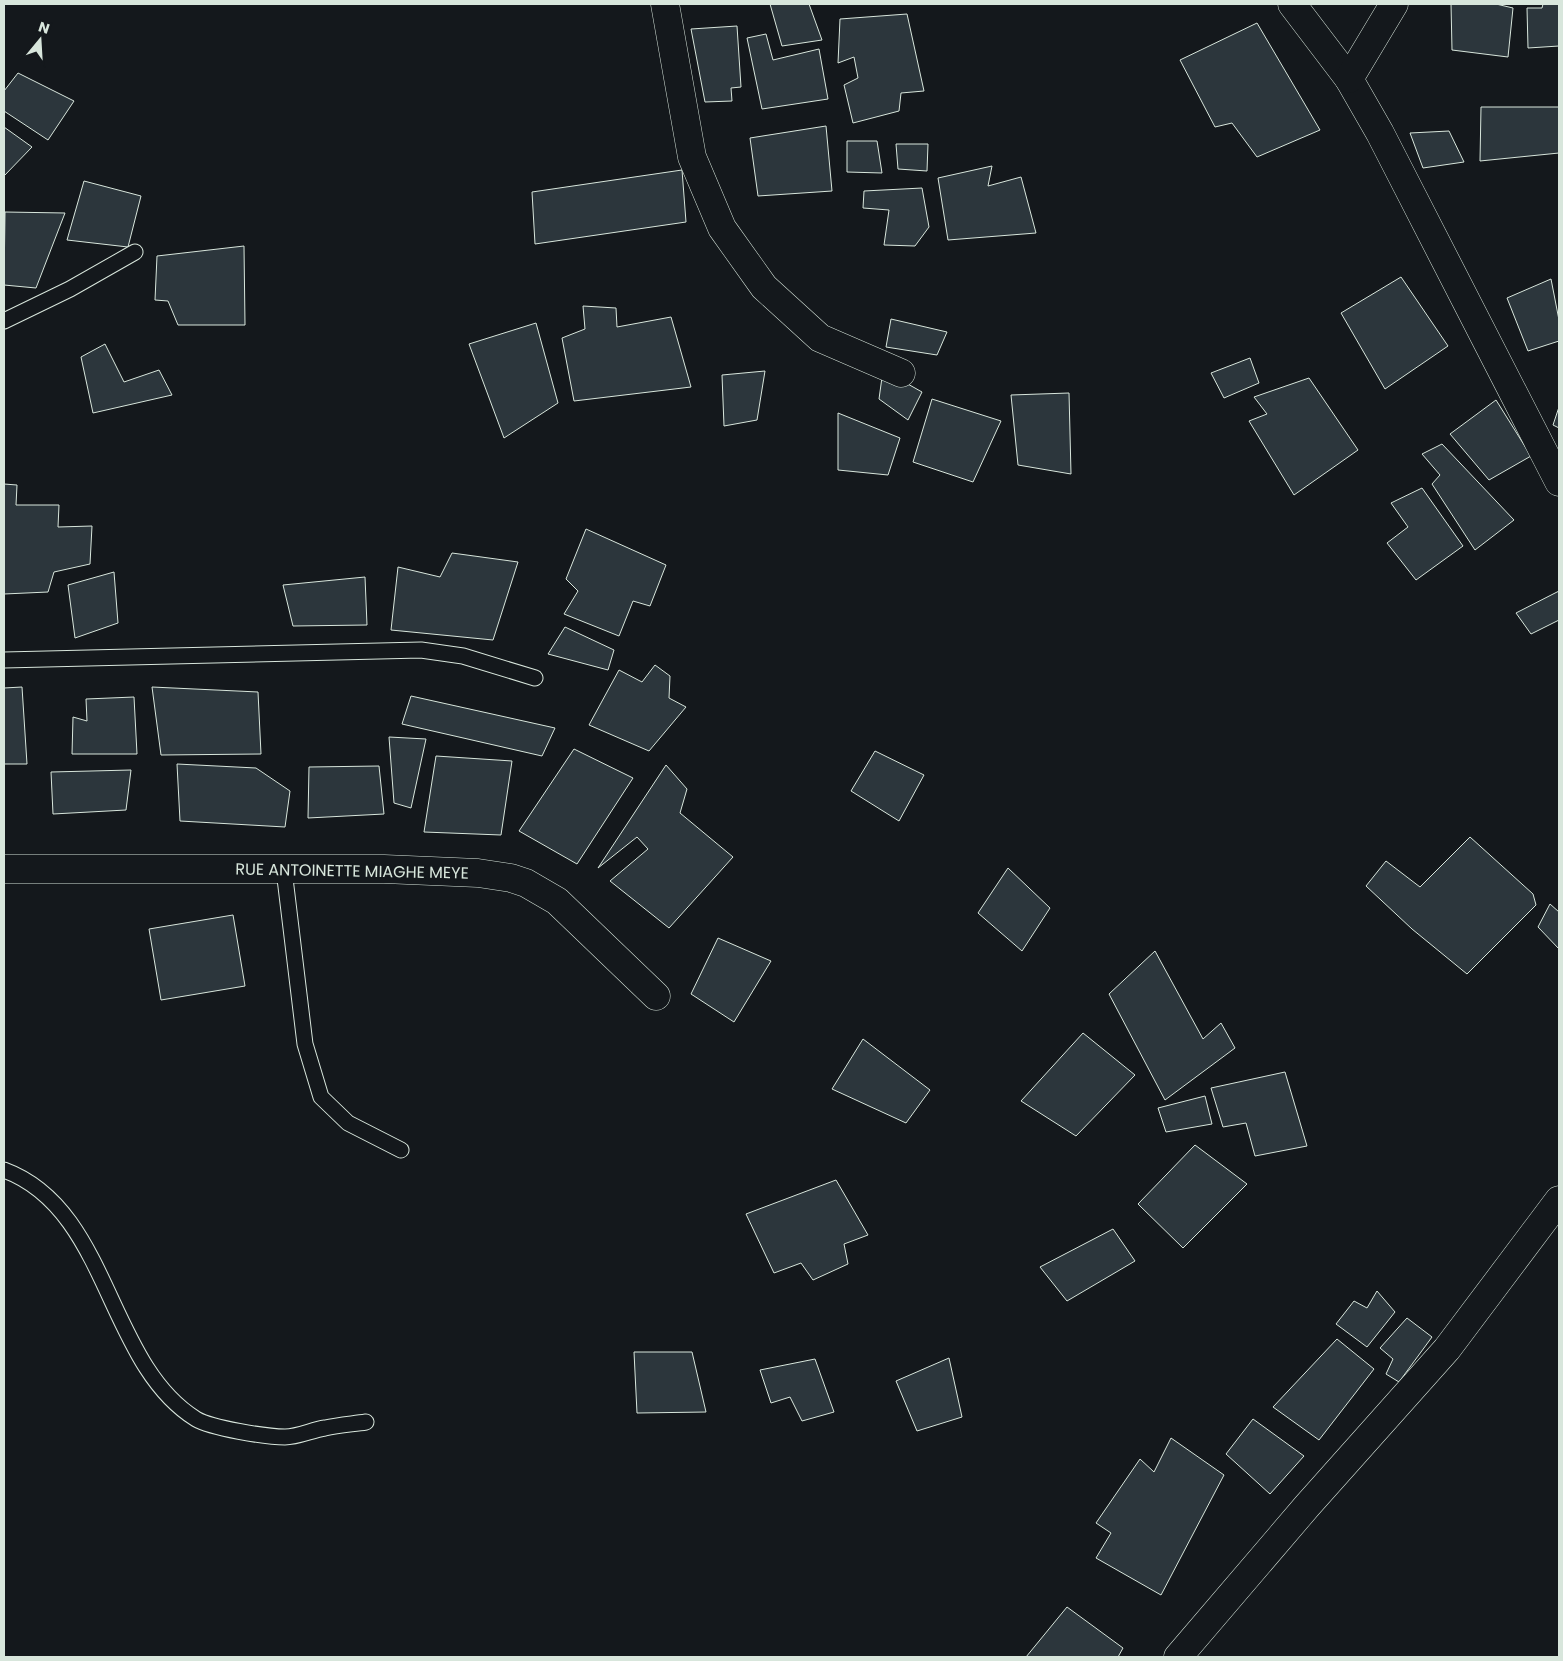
<svg xmlns="http://www.w3.org/2000/svg" width="1563" height="1661" viewBox="0 0 1563 1661" font-family="Poppins,sans-serif">
  <rect width="100%" height="100%" fill="#14181c"/>
  <g fill="#2c363c" stroke="#d8e6dc">
    <polygon points="770,4 809,4 822,40 782,46"/>
    <polygon points="1451,4 1496,4 1513,8 1508,57 1452,50"/>
    <polygon points="1543,4 1559,4 1559,46 1528,48 1527,8 1542,8"/>
    <polygon points="907,14 924,91 901,93 899,111 853,123 844,85 858,78 854,57 838,63 840,19"/>
    <polygon points="1257,23 1320,130 1257,157 1232,123 1215,127 1180,60"/>
    <polygon points="737,26 741,87 731,88 732,101 705,102 691,29"/>
    <polygon points="766,34 773,60 819,49 828,99 762,109 747,38"/>
    <polygon points="18,73 74,101 48,140 4,111 4,91"/>
    <polygon points="1481,107 1559,107 1559,153 1480,161"/>
    <polygon points="826,126 832,191 758,196 750,138"/>
    <polygon points="4,127 32,147 4,176"/>
    <polygon points="1449,131 1464,162 1423,168 1410,133"/>
    <polygon points="847,141 877,141 882,173 847,172"/>
    <polygon points="896,144 928,144 927,171 898,169"/>
    <polygon points="992,166 988,186 1021,177 1036,233 948,240 938,178"/>
    <polygon points="682,170 686,222 535,244 532,192"/>
    <polygon points="84,181 141,196 128,247 67,240"/>
    <polygon points="922,188 929,227 915,246 884,245 889,210 863,208 864,191"/>
    <polygon points="5,212 65,213 36,288 4,285"/>
    <polygon points="244,246 245,325 178,325 168,301 155,300 157,256"/>
    <polygon points="1401,277 1448,346 1385,389 1341,313"/>
    <polygon points="1551,279 1559,320 1559,341 1528,351 1507,298"/>
    <polygon points="583,306 616,308 617,327 671,317 691,387 574,401 562,338 585,329"/>
    <polygon points="891,319 947,332 937,355 886,347"/>
    <polygon points="536,323 558,403 504,438 469,344"/>
    <polygon points="105,344 124,382 159,370 172,395 93,413 81,357"/>
    <polygon points="1250,358 1259,383 1224,398 1211,373"/>
    <polygon points="883,370 922,392 908,420 879,399"/>
    <polygon points="765,371 757,420 724,426 722,375"/>
    <polygon points="1309,378 1358,450 1294,495 1249,421 1267,414 1254,397"/>
    <polygon points="1069,393 1071,474 1018,465 1011,395"/>
    <polygon points="932,399 1001,421 973,482 913,462"/>
    <polygon points="1496,400 1531,456 1489,480 1450,434"/>
    <polygon points="1559,407 1559,428 1553,425"/>
    <polygon points="838,413 900,438 888,475 838,470"/>
    <polygon points="1442,444 1514,520 1475,550 1432,484 1440,475 1422,454"/>
    <polygon points="4,484 17,485 16,505 59,505 58,527 92,526 90,564 54,572 48,592 4,594"/>
    <polygon points="1422,488 1463,546 1416,580 1387,543 1408,527 1391,503"/>
    <polygon points="586,529 666,565 650,606 633,601 619,636 564,614 578,591 566,579"/>
    <polygon points="452,553 518,562 493,640 391,630 398,567 440,577"/>
    <polygon points="114,572 118,623 75,638 68,585"/>
    <polygon points="365,577 367,625 293,626 283,585"/>
    <polygon points="1559,591 1559,620 1531,634 1516,613"/>
    <polygon points="565,627 614,650 608,670 548,654"/>
    <polygon points="655,665 670,676 669,698 686,707 649,751 589,725 619,670 642,682"/>
    <polygon points="22,687 27,764 4,764 4,688"/>
    <polygon points="152,687 258,692 261,754 161,755"/>
    <polygon points="411,696 555,728 542,756 402,724"/>
    <polygon points="134,697 137,754 72,754 73,717 87,721 86,699"/>
    <polygon points="389,737 426,739 411,808 394,803"/>
    <polygon points="574,749 633,778 577,864 519,831"/>
    <polygon points="875,751 924,775 899,821 851,791"/>
    <polygon points="436,756 512,761 501,835 424,832"/>
    <polygon points="177,764 256,768 290,791 285,827 180,821"/>
    <polygon points="666,765 687,789 680,813 733,857 669,928 610,881 648,849 637,837 598,868"/>
    <polygon points="379,766 384,814 308,818 309,767"/>
    <polygon points="131,770 126,810 53,814 51,772"/>
    <polygon points="1470,837 1533,894 1536,905 1467,974 1412,929 1366,886 1386,861 1420,887"/>
    <polygon points="1008,868 1050,908 1022,951 978,913"/>
    <polygon points="1550,904 1559,912 1559,949 1538,927"/>
    <polygon points="233,915 245,986 161,1000 149,929"/>
    <polygon points="718,938 771,961 734,1022 691,994"/>
    <polygon points="1155,951 1203,1039 1221,1023 1235,1048 1165,1100 1109,994"/>
    <polygon points="1083,1033 1135,1075 1076,1136 1021,1101"/>
    <polygon points="863,1039 930,1090 906,1123 832,1089"/>
    <polygon points="1285,1072 1307,1146 1255,1156 1246,1123 1223,1127 1211,1088"/>
    <polygon points="1205,1096 1212,1124 1166,1132 1158,1108"/>
    <polygon points="1195,1145 1247,1184 1183,1248 1138,1204"/>
    <polygon points="836,1180 868,1235 844,1244 848,1264 813,1280 801,1263 774,1273 746,1214"/>
    <polygon points="1113,1229 1135,1261 1067,1301 1040,1267"/>
    <polygon points="1377,1291 1395,1312 1367,1347 1336,1324 1354,1301 1367,1308"/>
    <polygon points="1407,1318 1432,1337 1399,1382 1386,1374 1393,1359 1380,1348"/>
    <polygon points="1337,1339 1374,1369 1319,1440 1273,1407"/>
    <polygon points="634,1352 692,1352 706,1412 637,1413"/>
    <polygon points="949,1358 962,1417 917,1431 896,1381"/>
    <polygon points="815,1359 834,1412 802,1421 790,1397 771,1403 760,1370"/>
    <polygon points="1253,1419 1304,1456 1270,1494 1226,1454"/>
    <polygon points="1171,1438 1224,1475 1161,1595 1096,1558 1111,1533 1096,1523 1140,1459 1154,1472"/>
    <polygon points="1067,1607 1123,1648 1118,1657 1026,1657"/>
  </g>
  <g fill="none" stroke-linecap="round" stroke-linejoin="round">
    <g stroke="#d8e6dc" stroke-width="17">
      <g id="service">
        <polyline points="4,321 70,289 135,252"/>
        <polyline points="4,660 421,650 463,656 535,678"/>
        <polyline points="284,870 305,1044 321,1097 348,1123 401,1150"/>
        <path d="M4,1170C110,1209 106,1363 196,1419C211,1428 266,1437 285,1437C298,1437 312,1430 325,1428C339,1425 353,1424 366,1422"/>
      </g>
    </g>
    <g stroke="#d8e6dc" stroke-width="29">
      <g id="minor">
        <polyline points="665,4 692,157 722,228 764,287 820,338 901,373"/>
        <polyline points="1292,4 1349,79 1380,133 1559,482"/>
        <polyline points="1349,79 1394,4"/>
        <polyline points="4,869 384,869 478,873 511,878 526,883 557,901 656,996"/>
        <polyline points="1178,1657 1307,1506 1447,1349 1559,1200"/>
      </g>
    </g>
    <use href="#service" stroke="#14181c" stroke-width="15"/>
    <use href="#minor" stroke="#14181c" stroke-width="28"/>
  </g>
  <g text-anchor="middle" dominant-baseline="central" stroke-width="4" stroke-linejoin="round" paint-order="stroke">
    <g font-size="16" fill="#d8e6dc" stroke="#14181c">
      <text transform="translate(352 871) rotate(1)">RUE ANTOINETTE MIAGHE MEYE</text>
    </g>
  </g>
  <rect width="1563" height="1661" fill="none" stroke="#d8e6dc" stroke-width="10"/>
  <g transform="translate(40 40) rotate(18)" stroke="#14181c" stroke-width="4" paint-order="stroke">
  <path d="M0-4L9 19L0 12L-9 19Z" fill="#d8e6dc"/>
  <text y="-8" font-size="14" font-weight="bold" text-anchor="middle" fill="#d8e6dc">N</text>
  </g>
</svg>
